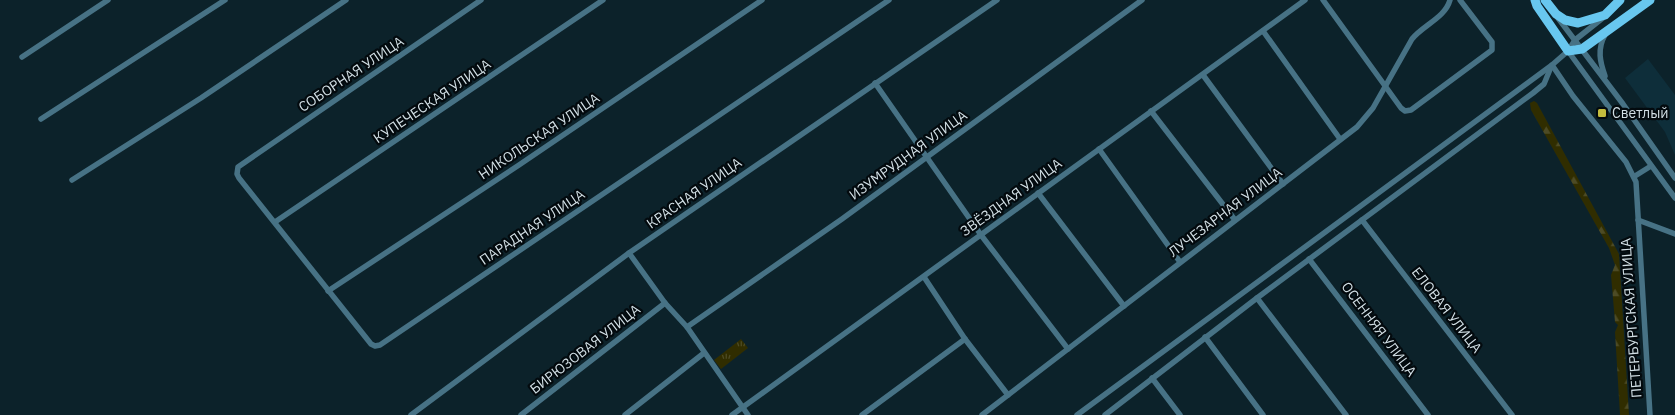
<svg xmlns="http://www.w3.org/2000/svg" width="1675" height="415" viewBox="0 0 1675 415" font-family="'IBM Plex Sans',sans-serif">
  <defs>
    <pattern id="forest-firs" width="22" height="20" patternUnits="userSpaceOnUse" patternTransform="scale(1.25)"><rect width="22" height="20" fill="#302d00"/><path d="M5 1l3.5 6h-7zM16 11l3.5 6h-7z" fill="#4d4b25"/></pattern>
    <pattern id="park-tufts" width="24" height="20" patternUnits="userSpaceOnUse" patternTransform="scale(1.25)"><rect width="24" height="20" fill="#302d00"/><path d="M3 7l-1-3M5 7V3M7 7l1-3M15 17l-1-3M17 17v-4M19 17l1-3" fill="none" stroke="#4d4b25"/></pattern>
  </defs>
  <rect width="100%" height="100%" fill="#0c222a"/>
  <polygon fill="#0e2e3a" points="1648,59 1675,95 1675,155 1665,132 1625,78"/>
  <polygon fill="url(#forest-firs)" points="1534,101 1537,103 1619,254 1629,415 1620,415 1615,332 1618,325 1615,322 1611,275 1615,265 1609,248 1531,110 1530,103"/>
  <polygon fill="url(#park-tufts)" points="741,339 748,348 721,369 714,360"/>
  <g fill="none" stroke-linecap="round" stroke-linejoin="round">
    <g stroke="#477285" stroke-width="5.5">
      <polyline points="481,0 238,167 237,174 239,178 371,344 375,346 380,345 889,0"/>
      <polyline points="1323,0 1401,108 1405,111 1411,110 1492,50 1492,42 1460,0"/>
      <polyline points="1558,18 1623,104 1675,178"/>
      <polyline points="1263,31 1340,139"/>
      <path d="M1605,35C1597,49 1600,62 1605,76"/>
      <polyline points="1568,51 1675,198"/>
      <polyline points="22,57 108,0"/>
      <polyline points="1552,65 1573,96 1626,162 1636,182 1650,415"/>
      <polyline points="1203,75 1283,184"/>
      <polyline points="875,83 981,235 1068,349"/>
      <polyline points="1151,111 1235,220"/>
      <polyline points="41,119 225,0"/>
      <polyline points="1099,149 1180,262"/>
      <polyline points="1635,176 1651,166"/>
      <polyline points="72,180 201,98 346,0"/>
      <polyline points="1038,193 1124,306"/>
      <polyline points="1362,220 1512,415"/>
      <polyline points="1638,220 1675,234"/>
      <polyline points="275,222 603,0"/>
      <polyline points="629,253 665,303 687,327 748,415"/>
      <polyline points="1309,259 1428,415"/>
      <polyline points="924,277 965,339 1008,395"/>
      <polyline points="328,291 519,165 762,0"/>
      <polyline points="1257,298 1346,415"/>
      <polyline points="687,327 842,219 1142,0"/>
      <polyline points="1205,337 1263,415"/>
      <polyline points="1152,378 1180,415"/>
      <polyline points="411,415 629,253 997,0"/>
      <polyline points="521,415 665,303"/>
      <polyline points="625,415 704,353"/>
      <polyline points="732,415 1305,0"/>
      <polyline points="862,415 965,339"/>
      <path d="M982,415L1357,127L1373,108L1412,39C1423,25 1445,18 1450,0"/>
      <polyline points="1077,415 1552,65 1568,51 1575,40 1604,17"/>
      <polyline points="1105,415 1257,298 1533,93 1544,84 1551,67"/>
    </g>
    <g stroke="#68c7ef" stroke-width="9">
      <polyline points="1535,0 1537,6 1568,51 1582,49 1650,0"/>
      <polyline points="1545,0 1556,14 1565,20 1578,23 1605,15 1620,0"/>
    </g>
  </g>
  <rect fill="#c4bd3e" stroke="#030a0e" stroke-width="2" x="1597" y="108" width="10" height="10" rx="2.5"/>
  <g text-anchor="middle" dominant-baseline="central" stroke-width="4.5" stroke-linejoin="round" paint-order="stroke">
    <g font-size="14" fill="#d2dfe5" stroke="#030a0e">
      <text transform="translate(351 74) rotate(-34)">СОБОРНАЯ УЛИЦА</text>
      <text transform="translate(432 101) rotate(-34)">КУПЕЧЕСКАЯ УЛИЦА</text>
      <text transform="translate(539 136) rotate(-34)">НИКОЛЬСКАЯ УЛИЦА</text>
      <text transform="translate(908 155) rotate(-36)">ИЗУМРУДНАЯ УЛИЦА</text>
      <text transform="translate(694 193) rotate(-35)">КРАСНАЯ УЛИЦА</text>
      <text transform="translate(1011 197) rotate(-36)">ЗВЁЗДНАЯ УЛИЦА</text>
      <text transform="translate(1225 212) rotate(-37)">ЛУЧЕЗАРНАЯ УЛИЦА</text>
      <text transform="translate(532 227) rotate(-34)">ПАРАДНАЯ УЛИЦА</text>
      <text transform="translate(1447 310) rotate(52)">ЕЛОВАЯ УЛИЦА</text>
      <text transform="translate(1631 318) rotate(-94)">ПЕТЕРБУРГСКАЯ УЛИЦА</text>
      <text transform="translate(1379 329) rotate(53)">ОСЕННЯЯ УЛИЦА</text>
      <text transform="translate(585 349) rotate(-38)">БИРЮЗОВАЯ УЛИЦА</text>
    </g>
    <g font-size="14" fill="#d2dfe5" stroke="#030a0e" text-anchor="start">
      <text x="1612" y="113">Светлый</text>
    </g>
  </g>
</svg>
